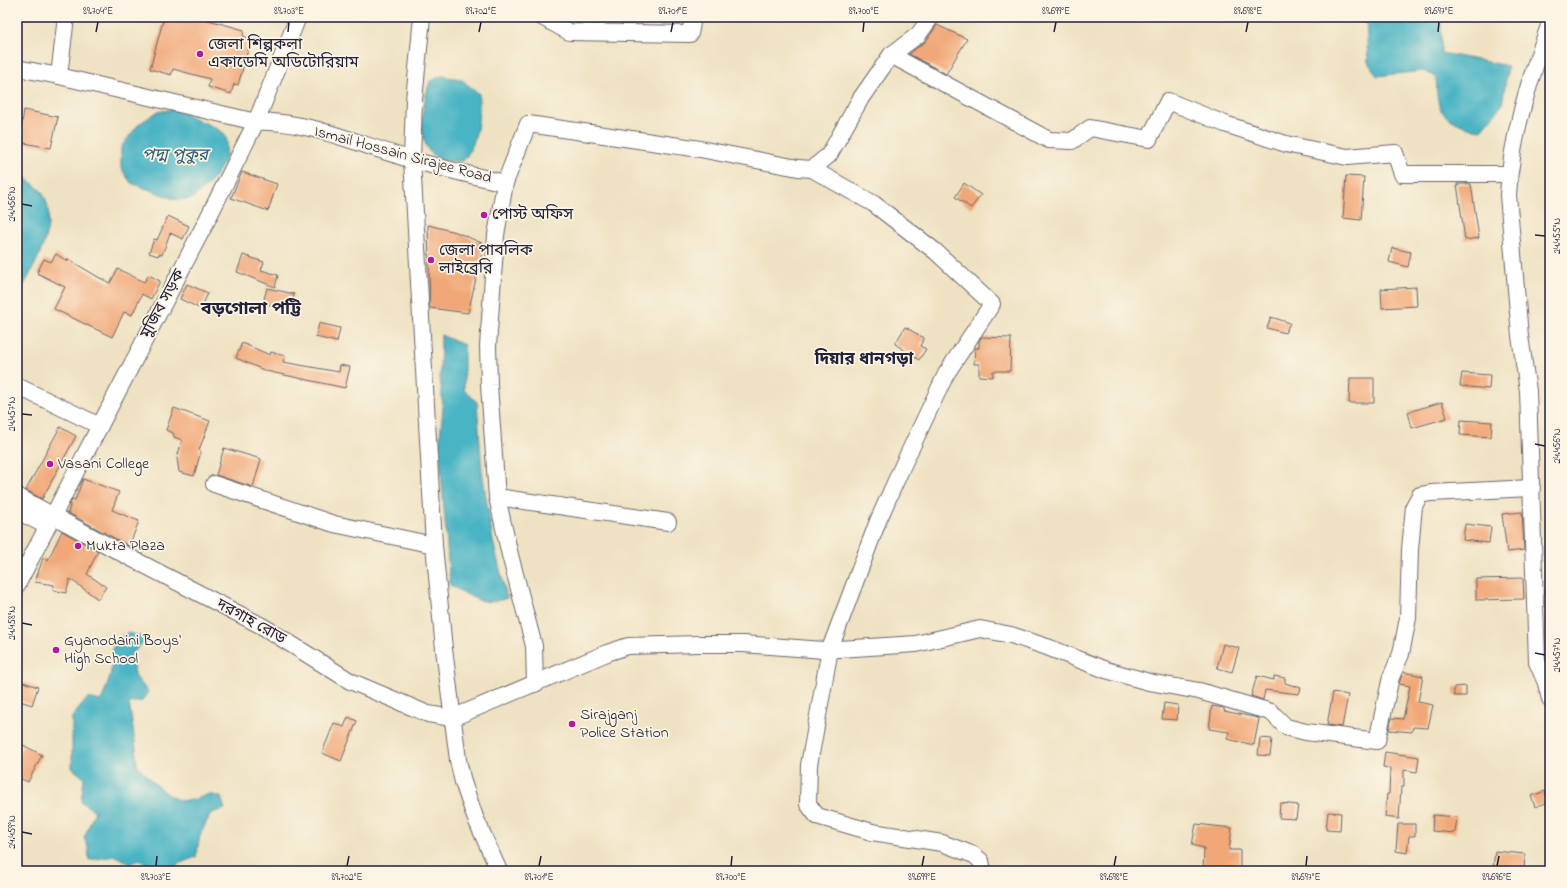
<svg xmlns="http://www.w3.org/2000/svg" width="1567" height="888" viewBox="0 0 1567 888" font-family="'Indie Flower','Noto Sans Bengali',sans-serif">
  <rect width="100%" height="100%" fill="#fcf5e5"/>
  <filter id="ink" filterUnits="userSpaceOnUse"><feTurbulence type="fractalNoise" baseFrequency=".025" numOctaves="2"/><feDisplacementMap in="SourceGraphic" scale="8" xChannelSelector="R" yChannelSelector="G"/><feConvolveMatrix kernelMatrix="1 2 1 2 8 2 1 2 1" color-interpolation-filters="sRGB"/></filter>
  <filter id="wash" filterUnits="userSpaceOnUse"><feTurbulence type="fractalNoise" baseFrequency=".012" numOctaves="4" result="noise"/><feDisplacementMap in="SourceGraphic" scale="16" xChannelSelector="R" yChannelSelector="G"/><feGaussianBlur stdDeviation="0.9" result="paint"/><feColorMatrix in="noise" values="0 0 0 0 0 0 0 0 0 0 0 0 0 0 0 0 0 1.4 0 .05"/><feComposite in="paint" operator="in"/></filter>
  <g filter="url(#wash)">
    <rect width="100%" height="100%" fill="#efe2c2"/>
    <g fill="#48b4c4" stroke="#356b80">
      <path d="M1366,17H1441V53L1508,66L1502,105L1481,130C1469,129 1445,120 1440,108C1436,98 1437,87 1436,77L1423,71L1377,76L1368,62Z"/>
      <path d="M442,76L461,79L479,94C479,118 479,141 463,161C456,161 445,162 439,159C413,147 423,102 430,81Z"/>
      <polygon points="174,109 216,128 225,134 227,143 226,158 214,179 192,199 177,200 131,183 121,168 121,147 139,124 157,112"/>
      <path d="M17,172L20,173C27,179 35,185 41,191C63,221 32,271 17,297Z"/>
      <path d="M441,335L464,345V390L477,402L482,471L493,541L507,598C482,607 472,597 450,585L439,445L443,408L440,376Z"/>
      <path d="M128,633L147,638L130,656L136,677L148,692L142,701L129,703L136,748L137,765C151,778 170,806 192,800C208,796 203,792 221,797L225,809L211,813L200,835L196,857L180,863L170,871H165L138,860L130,864L116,856L89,860L88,847L84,838L95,811L81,802L84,778L72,768V717L88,698L101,701C104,692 110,681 111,670C113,652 108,643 128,633Z"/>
    </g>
    <g id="blocks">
      <g fill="#f1a777">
        <polygon points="164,17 198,17 244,30 243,36 251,39 238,85 234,84 231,94 208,87 210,79 173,69 171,75 150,69"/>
        <polygon points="937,25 967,39 946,74 909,54 926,41"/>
        <polygon points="24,110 58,117 51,148 19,142"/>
        <polygon points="242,172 277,184 268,211 231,198"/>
        <polygon points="1346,176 1364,177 1361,220 1343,218"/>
        <polygon points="964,183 981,195 971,208 955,197"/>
        <polygon points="1457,184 1471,184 1479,238 1465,240"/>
        <polygon points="168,216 189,226 183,239 170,233 162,255 159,254 158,256 149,253 154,239 157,240"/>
        <polygon points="428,225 456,232 484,244 468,313 430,308"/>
        <polygon points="1392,248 1411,252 1408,267 1389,262"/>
        <polygon points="56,254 67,261 68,259 98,277 110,283 118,269 144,282 149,275 160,281 151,299 142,294 132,315 124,312 112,337 54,309 65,287 37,273 44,259 51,262"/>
        <polygon points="243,255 264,262 261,270 278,275 275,287 237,272"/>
        <polygon points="187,284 208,293 201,309 180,299"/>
        <polygon points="1416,287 1417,306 1382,308 1381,289"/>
        <polygon points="267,288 294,294 290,310 263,303"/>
        <polygon points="1271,317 1290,323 1285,333 1267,328"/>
        <polygon points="319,323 340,328 337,342 316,337"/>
        <polygon points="905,327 924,338 920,346 926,349 919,360 895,344"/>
        <polygon points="981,337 1011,338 1010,371 993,371 993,377 979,376 979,364 974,364 975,348 979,348 979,341"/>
        <polygon points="242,343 270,355 271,352 285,356 283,362 339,372 340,365 350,367 345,388 266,371 236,358"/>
        <polygon points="1462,373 1490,375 1489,389 1460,386"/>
        <polygon points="1350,378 1374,378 1374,403 1349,403"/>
        <polygon points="1442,402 1447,418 1412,428 1408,412"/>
        <polygon points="174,408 210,421 199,450 201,451 194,476 179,472 177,458 182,440 174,437 173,433 166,430"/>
        <polygon points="1461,420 1492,422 1491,437 1460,435"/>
        <polygon points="60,427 76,436 42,499 26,490"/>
        <polygon points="224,448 261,459 253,487 216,475"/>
        <polygon points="83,479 119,492 112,510 139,521 129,546 68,513 71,502 72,499 75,500"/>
        <polygon points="1522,512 1524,550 1507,552 1502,514"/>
        <polygon points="1465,524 1491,527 1489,543 1463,540"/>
        <polygon points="62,531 98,551 87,574 106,587 98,599 70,579 66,593 53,590 54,585 35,582 43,558 48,560"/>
        <polygon points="1523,578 1524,599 1476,600 1476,579"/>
        <polygon points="1223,644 1239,648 1232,672 1217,668"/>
        <polygon points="1403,672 1423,676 1418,702 1433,705 1428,728 1413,727 1412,732 1389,730 1392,718 1403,719 1410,686 1399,684"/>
        <polygon points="1257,676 1274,680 1274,676 1285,678 1285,683 1301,688 1299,694 1265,690 1263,700 1251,696"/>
        <polygon points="17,680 38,687 32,705 17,700"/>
        <polygon points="1466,686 1466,696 1454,696 1454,687"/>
        <polygon points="1333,692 1348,695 1342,727 1327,725"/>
        <polygon points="1164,703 1178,705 1177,720 1162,719"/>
        <polygon points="1212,706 1224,708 1224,711 1258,718 1259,719 1254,745 1227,739 1229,732 1209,729"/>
        <polygon points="348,717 357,721 341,761 322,753 334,723 344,727"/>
        <polygon points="1260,738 1272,739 1270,756 1258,755"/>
        <polygon points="23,745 42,755 28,782 17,777 17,756"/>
        <polygon points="1385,752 1419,757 1417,772 1404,770 1404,787 1401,787 1399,819 1385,817 1387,794 1389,794 1390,768 1383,767"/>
        <polygon points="1545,791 1549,802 1535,807 1531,796"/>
        <polygon points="1280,803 1298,805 1296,819 1279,818"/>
        <polygon points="1328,812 1341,813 1340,831 1326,830"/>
        <polygon points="1433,815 1457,817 1455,833 1432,831"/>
        <polygon points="1196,824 1232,828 1229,850 1240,850 1240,871 1203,871 1204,848 1192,845"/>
        <polygon points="1398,824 1415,824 1415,836 1409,836 1407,853 1396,851"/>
        <polygon points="1495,851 1525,854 1524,871 1493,868"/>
      </g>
    </g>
  </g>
  <g filter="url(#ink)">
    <use href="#blocks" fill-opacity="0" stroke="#6a656a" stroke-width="1"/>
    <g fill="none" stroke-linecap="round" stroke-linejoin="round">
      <g stroke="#6a656a" stroke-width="18">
        <g id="minor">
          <polyline points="422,17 414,100 412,160 434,545 444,649 458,760 463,782 475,817 499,871"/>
          <polyline points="542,17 569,32 690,34 693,17"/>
          <path d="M1550,23C1530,78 1511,136 1508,195L1520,336L1528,391L1537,662L1546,683L1550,699"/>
          <polyline points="891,55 1049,140 1072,141 1090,128 1149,139 1168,101 1225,124 1286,144 1347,157 1395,153 1402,174 1509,174"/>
          <path d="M17,68L59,76L256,122C306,119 365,147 413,160C444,169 475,176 505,183"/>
          <polyline points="59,76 66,17"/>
          <polyline points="812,169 874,204 935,251 992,304 946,374 903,465 878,521 830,649 809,765 808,804 817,816 872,832 942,843 974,855 981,861 983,871"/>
          <polyline points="17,386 100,426"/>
          <polyline points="214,484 334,524 434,545"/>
          <polyline points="17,496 127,556 262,626 350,681 428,714 452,718 607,653 628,646 699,644 743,644 824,650 916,644 980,629 1011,635 1047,647 1106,670 1149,682 1199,691 1271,712 1286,727 1306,732 1377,741 1391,677 1401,654 1408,618 1410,550 1414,506 1420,495 1431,493 1532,488"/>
          <polyline points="497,497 668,522"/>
          <polyline points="17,511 47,526"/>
          <polyline points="17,585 204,226 256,122 298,17"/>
          <polyline points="535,684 534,646 510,555 497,497 489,385 488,346 496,235 505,183 528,124 700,149 798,168 812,169 829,155 861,98 891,55 918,35 931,17"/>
        </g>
      </g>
      <use href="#minor" stroke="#fff" stroke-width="16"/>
    </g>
  </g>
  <path fill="none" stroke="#22223b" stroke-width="1.5" d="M96,32L98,22M288,32L289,22M479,32L481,22M671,32L673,22M863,32L864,22M1054,32L1056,22M1246,32L1248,22M1438,32L1439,22M22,204L32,206M1535,235L1545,236M22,414L32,415M1535,444L1545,446M22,623L32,625M1535,653L1545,655M22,832L32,834M156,866L157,856M347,866L349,856M539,866L541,856M731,866L732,856M922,866L924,856M1114,866L1116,856M1306,866L1307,856M1497,866L1499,856"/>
  <g fill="#b5179e" stroke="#fcf5e5" stroke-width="1.5">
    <circle cx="200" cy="54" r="4"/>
    <circle cx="484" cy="215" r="4"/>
    <circle cx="431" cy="260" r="4"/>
    <circle cx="50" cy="464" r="4"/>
    <circle cx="78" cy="546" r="4"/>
    <circle cx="56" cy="650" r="4"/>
    <circle cx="572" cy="724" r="4"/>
  </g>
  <g text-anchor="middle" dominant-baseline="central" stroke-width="3.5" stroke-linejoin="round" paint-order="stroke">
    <g font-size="16" fill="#22223b" stroke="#fcf5e5" text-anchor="start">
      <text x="208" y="45">জেলা শিল্পকলা<tspan x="208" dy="18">একাডেমি অডিটোরিয়াম</tspan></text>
      <text x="492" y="215">পোস্ট অফিস</text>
      <text x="439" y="251">জেলা পাবলিক<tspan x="439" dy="18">লাইব্রেরি</tspan></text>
      <text x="58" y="464">Vasani College</text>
      <text x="86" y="546">Mukta Plaza</text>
      <text x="64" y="641">Gyanodaini Boys'<tspan x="64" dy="18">High School</tspan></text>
      <text x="580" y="715">Sirajganj<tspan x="580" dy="18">Police Station</tspan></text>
    </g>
    <g font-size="16" fill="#22223b" stroke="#fcf5e5">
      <text transform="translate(403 155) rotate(15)">Ismail Hossain Sirajee Road</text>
      <text transform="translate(163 304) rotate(-62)">মুজিব সড়ক</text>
      <text transform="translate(251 622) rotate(29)">দরগাহ রোড</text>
    </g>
    <g font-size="17" font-style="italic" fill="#315c72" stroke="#fcf5e5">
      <text x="175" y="155">পদ্ম পুকুর</text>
    </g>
    <g font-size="17" font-weight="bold" fill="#22223b" stroke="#fcf5e5">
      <text x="864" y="359">দিয়ার ধানগড়া</text>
    </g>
    <g font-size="18" font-weight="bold" fill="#22223b" stroke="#fcf5e5">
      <text x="251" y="310">বড়গোলা পট্টি</text>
    </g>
  </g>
  <rect width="1567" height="888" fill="none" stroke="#fcf5e5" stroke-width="44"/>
  <rect x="22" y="22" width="1523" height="844" fill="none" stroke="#22223b" stroke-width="1.5"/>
  <g font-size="10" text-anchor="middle" fill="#22223b">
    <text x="98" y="14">89.704°E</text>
    <text x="289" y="14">89.703°E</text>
    <text x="481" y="14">89.702°E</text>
    <text x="673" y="14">89.701°E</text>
    <text x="864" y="14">89.700°E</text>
    <text x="1056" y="14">89.699°E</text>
    <text x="1248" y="14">89.698°E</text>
    <text x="1439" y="14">89.697°E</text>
    <text transform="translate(11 204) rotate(-90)" y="4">24.456°N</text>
    <text transform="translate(1556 236) rotate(-90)" y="4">24.455°N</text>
    <text transform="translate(11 414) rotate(-90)" y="4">24.457°N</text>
    <text transform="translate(1556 446) rotate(-90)" y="4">24.456°N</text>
    <text transform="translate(11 623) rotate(-90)" y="4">24.458°N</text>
    <text transform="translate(1556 655) rotate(-90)" y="4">24.457°N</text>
    <text transform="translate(11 832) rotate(-90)" y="4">24.459°N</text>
    <text x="156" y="880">89.703°E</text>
    <text x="347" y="880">89.702°E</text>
    <text x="539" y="880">89.701°E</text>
    <text x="731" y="880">89.700°E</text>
    <text x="922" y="880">89.699°E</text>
    <text x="1114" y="880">89.698°E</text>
    <text x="1306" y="880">89.697°E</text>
    <text x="1497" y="880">89.696°E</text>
  </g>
</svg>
